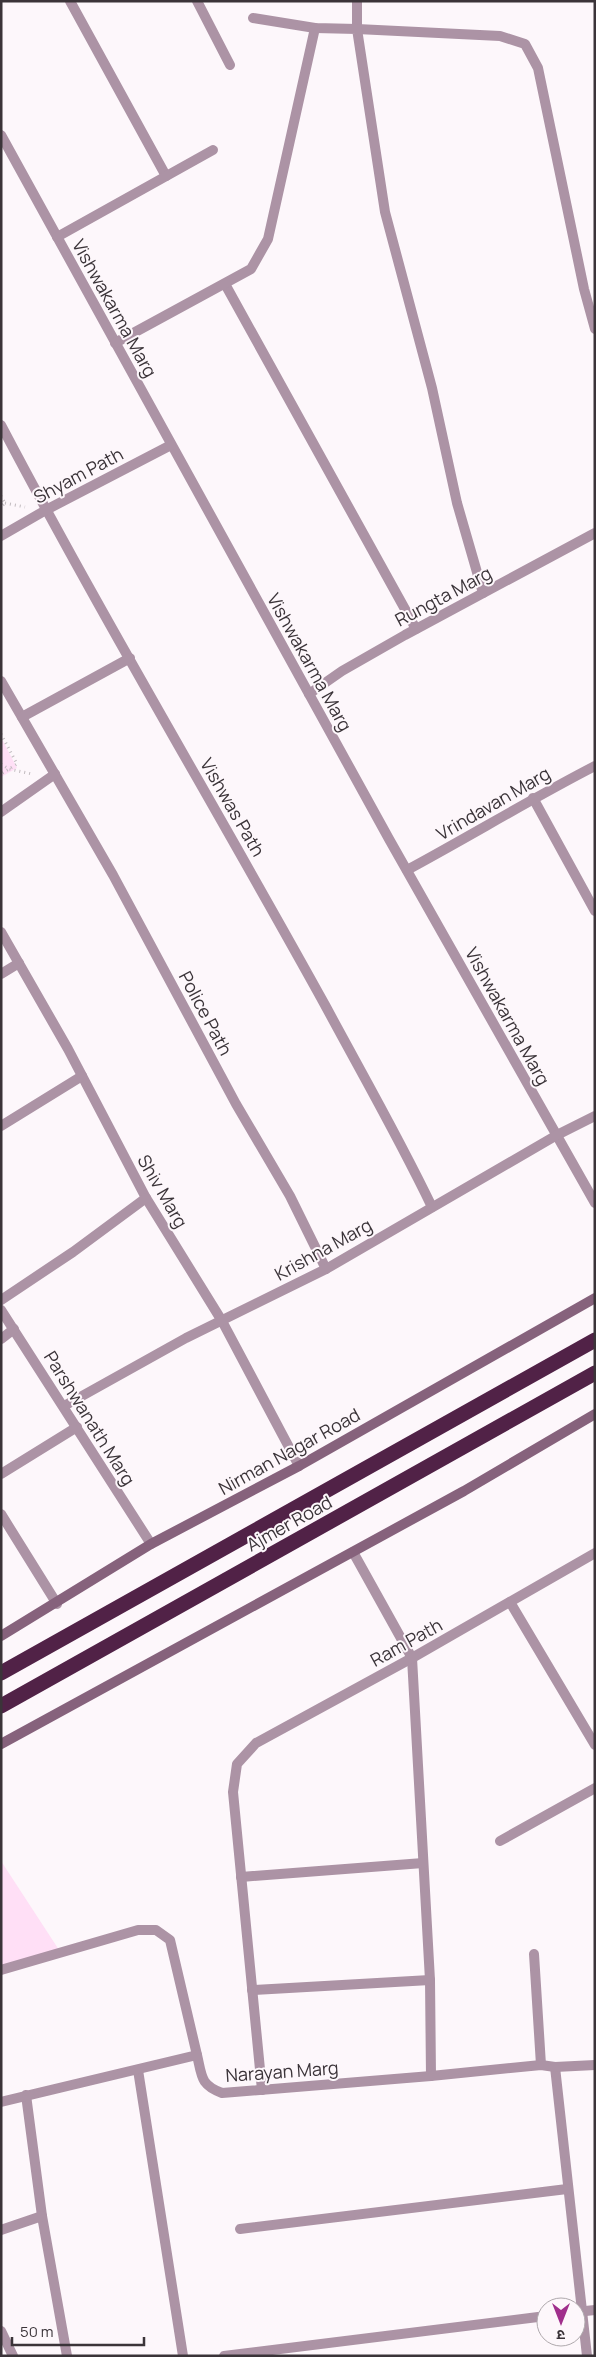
<svg xmlns="http://www.w3.org/2000/svg" width="596" height="2357" viewBox="0 0 596 2357" font-family="Manrope,'Noto Sans Devanagari',sans-serif">
  <rect width="100%" height="100%" fill="#fdf7fb"/>
  <g fill="#ffdff6">
    <polygon points="1,737 17,768 1,777"/>
    <polygon points="1,1861 61,1953 1,1969"/>
  </g>
  <g fill="none" stroke-linecap="round" stroke-linejoin="round">
    <g stroke="#c1bbbf" stroke-width="3" stroke-dasharray="1 4" stroke-linecap="butt">
      <polyline points="1,496 5,503 1,507"/>
      <polyline points="5,503 25,507"/>
      <polyline points="1,734 17,764 1,774"/>
      <polyline points="1,764 9,769 32,774"/>
    </g>
    <g stroke="#ac93a5" stroke-width="10">
      <polyline points="70,1 166,176"/>
      <polyline points="197,1 230,65"/>
      <polyline points="357,1 357,29 500,36 525,44 538,68 584,289 595,329"/>
      <polyline points="253,18 315,28 357,29 385,212 432,388 457,503 483,593"/>
      <polyline points="1,135 389,839 595,1203"/>
      <polyline points="57,237 213,150"/>
      <polyline points="225,284 416,629"/>
      <polyline points="115,343 251,269 268,239 315,28"/>
      <path d="M1,425C104,621 218,811 325,1005C361,1072 399,1138 432,1207"/>
      <polyline points="1,536 46,510 171,445"/>
      <polyline points="1,681 113,875 236,1104 290,1196 326,1269"/>
      <polyline points="309,694 342,671 405,635 595,533"/>
      <polyline points="22,717 130,658"/>
      <polyline points="533,798 595,911"/>
      <polyline points="1,812 55,774"/>
      <path d="M407,870C470,836 531,799 595,766"/>
      <polyline points="1,932 68,1049 146,1198 222,1321 299,1466"/>
      <polyline points="1,974 19,963"/>
      <polyline points="1,1126 82,1076"/>
      <polyline points="1,1300 73,1252 146,1198"/>
      <polyline points="1,1310 151,1544"/>
      <polyline points="1,1339 14,1329"/>
      <polyline points="64,1406 186,1338 326,1269 557,1135 595,1116"/>
      <polyline points="1,1474 77,1427"/>
      <polyline points="1,1514 57,1604"/>
      <polyline points="353,1552 412,1658 430,1980 431,2076"/>
      <polyline points="510,1602 595,1745"/>
      <polyline points="500,1841 595,1788"/>
      <polyline points="241,1877 423,1863"/>
      <polyline points="534,1954 541,2065"/>
      <polyline points="1,1970 138,1930 156,1930 170,1940 197,2055"/>
      <polyline points="252,1990 430,1980"/>
      <polyline points="555,2067 587,2356"/>
      <polyline points="138,2070 183,2356"/>
      <polyline points="262,2090 233,1792 237,1764 256,1743 412,1658 595,1553"/>
      <polyline points="26,2095 42,2216 67,2356"/>
      <path d="M1,2102L197,2055C202,2076 200,2085 222,2093L431,2076L541,2065L555,2067L595,2065"/>
      <polyline points="240,2229 567,2189"/>
      <polyline points="1,2230 42,2216"/>
      <polyline points="576,2312 595,2310"/>
      <polyline points="1,2331 13,2356"/>
      <polyline points="224,2356 546,2316"/>
    </g>
    <g stroke="#86627c" stroke-width="10">
      <polyline points="1,1636 151,1544 299,1466 595,1298"/>
      <polyline points="1,1744 464,1491 595,1414"/>
    </g>
    <g stroke="#512247" stroke-width="15">
      <polyline points="1,1673 595,1340"/>
      <polyline points="1,1706 595,1373"/>
    </g>
  </g>
  <g text-anchor="middle" dominant-baseline="central" stroke-width="4" stroke-linejoin="round" paint-order="stroke">
    <g font-size="18" fill="#3b3439" stroke="#fdf7fb">
      <text transform="translate(115 308) rotate(61)">Vishwakarma Marg</text>
      <text transform="translate(78 475) rotate(-28)">Shyam Path</text>
      <text transform="translate(443 596) rotate(-28)">Rungta Marg</text>
      <text transform="translate(310 662) rotate(61)">Vishwakarma Marg</text>
      <text transform="translate(493 803) rotate(-30)">Vrindavan Marg</text>
      <text transform="translate(233 807) rotate(60)">Vishwas Path</text>
      <text transform="translate(206 1013) rotate(62)">Police Path</text>
      <text transform="translate(508 1016) rotate(61)">Vishwakarma Marg</text>
      <text transform="translate(163 1191) rotate(60)">Shiv Marg</text>
      <text transform="translate(323 1249) rotate(-29)">Krishna Marg</text>
      <text transform="translate(90 1418) rotate(58)">Parshwanath Marg</text>
      <text transform="translate(289 1451) rotate(-29)">Nirman Nagar Road</text>
      <text transform="translate(289 1523) rotate(-29)">Ajmer Road</text>
      <text transform="translate(406 1642) rotate(-29)">Ram Path</text>
      <text transform="translate(282 2071) rotate(-4)">Narayan Marg</text>
    </g>
  </g>
  <rect width="596" height="2357" fill="none" stroke="#3b3439" stroke-width="5"/>
  <g transform="translate(561 2322) rotate(180)"><circle r="24" fill="#fdf7fb" stroke="#afa9ad"/>
  <path d="M0-4L9 19L0 12L-9 19Z" fill="#a02f8c"/>
  <text y="-8" font-size="14" font-weight="bold" text-anchor="middle" fill="#3b3439">उ</text>
  </g>
  <path d="M12 2337v8h132v-8" fill="none" stroke="#3b3439" stroke-width="2.5"/>
  <text x="20" y="2337" font-size="15" fill="#3b3439" stroke="#fdf7fb" stroke-width="4" paint-order="stroke">50 m</text>
</svg>
